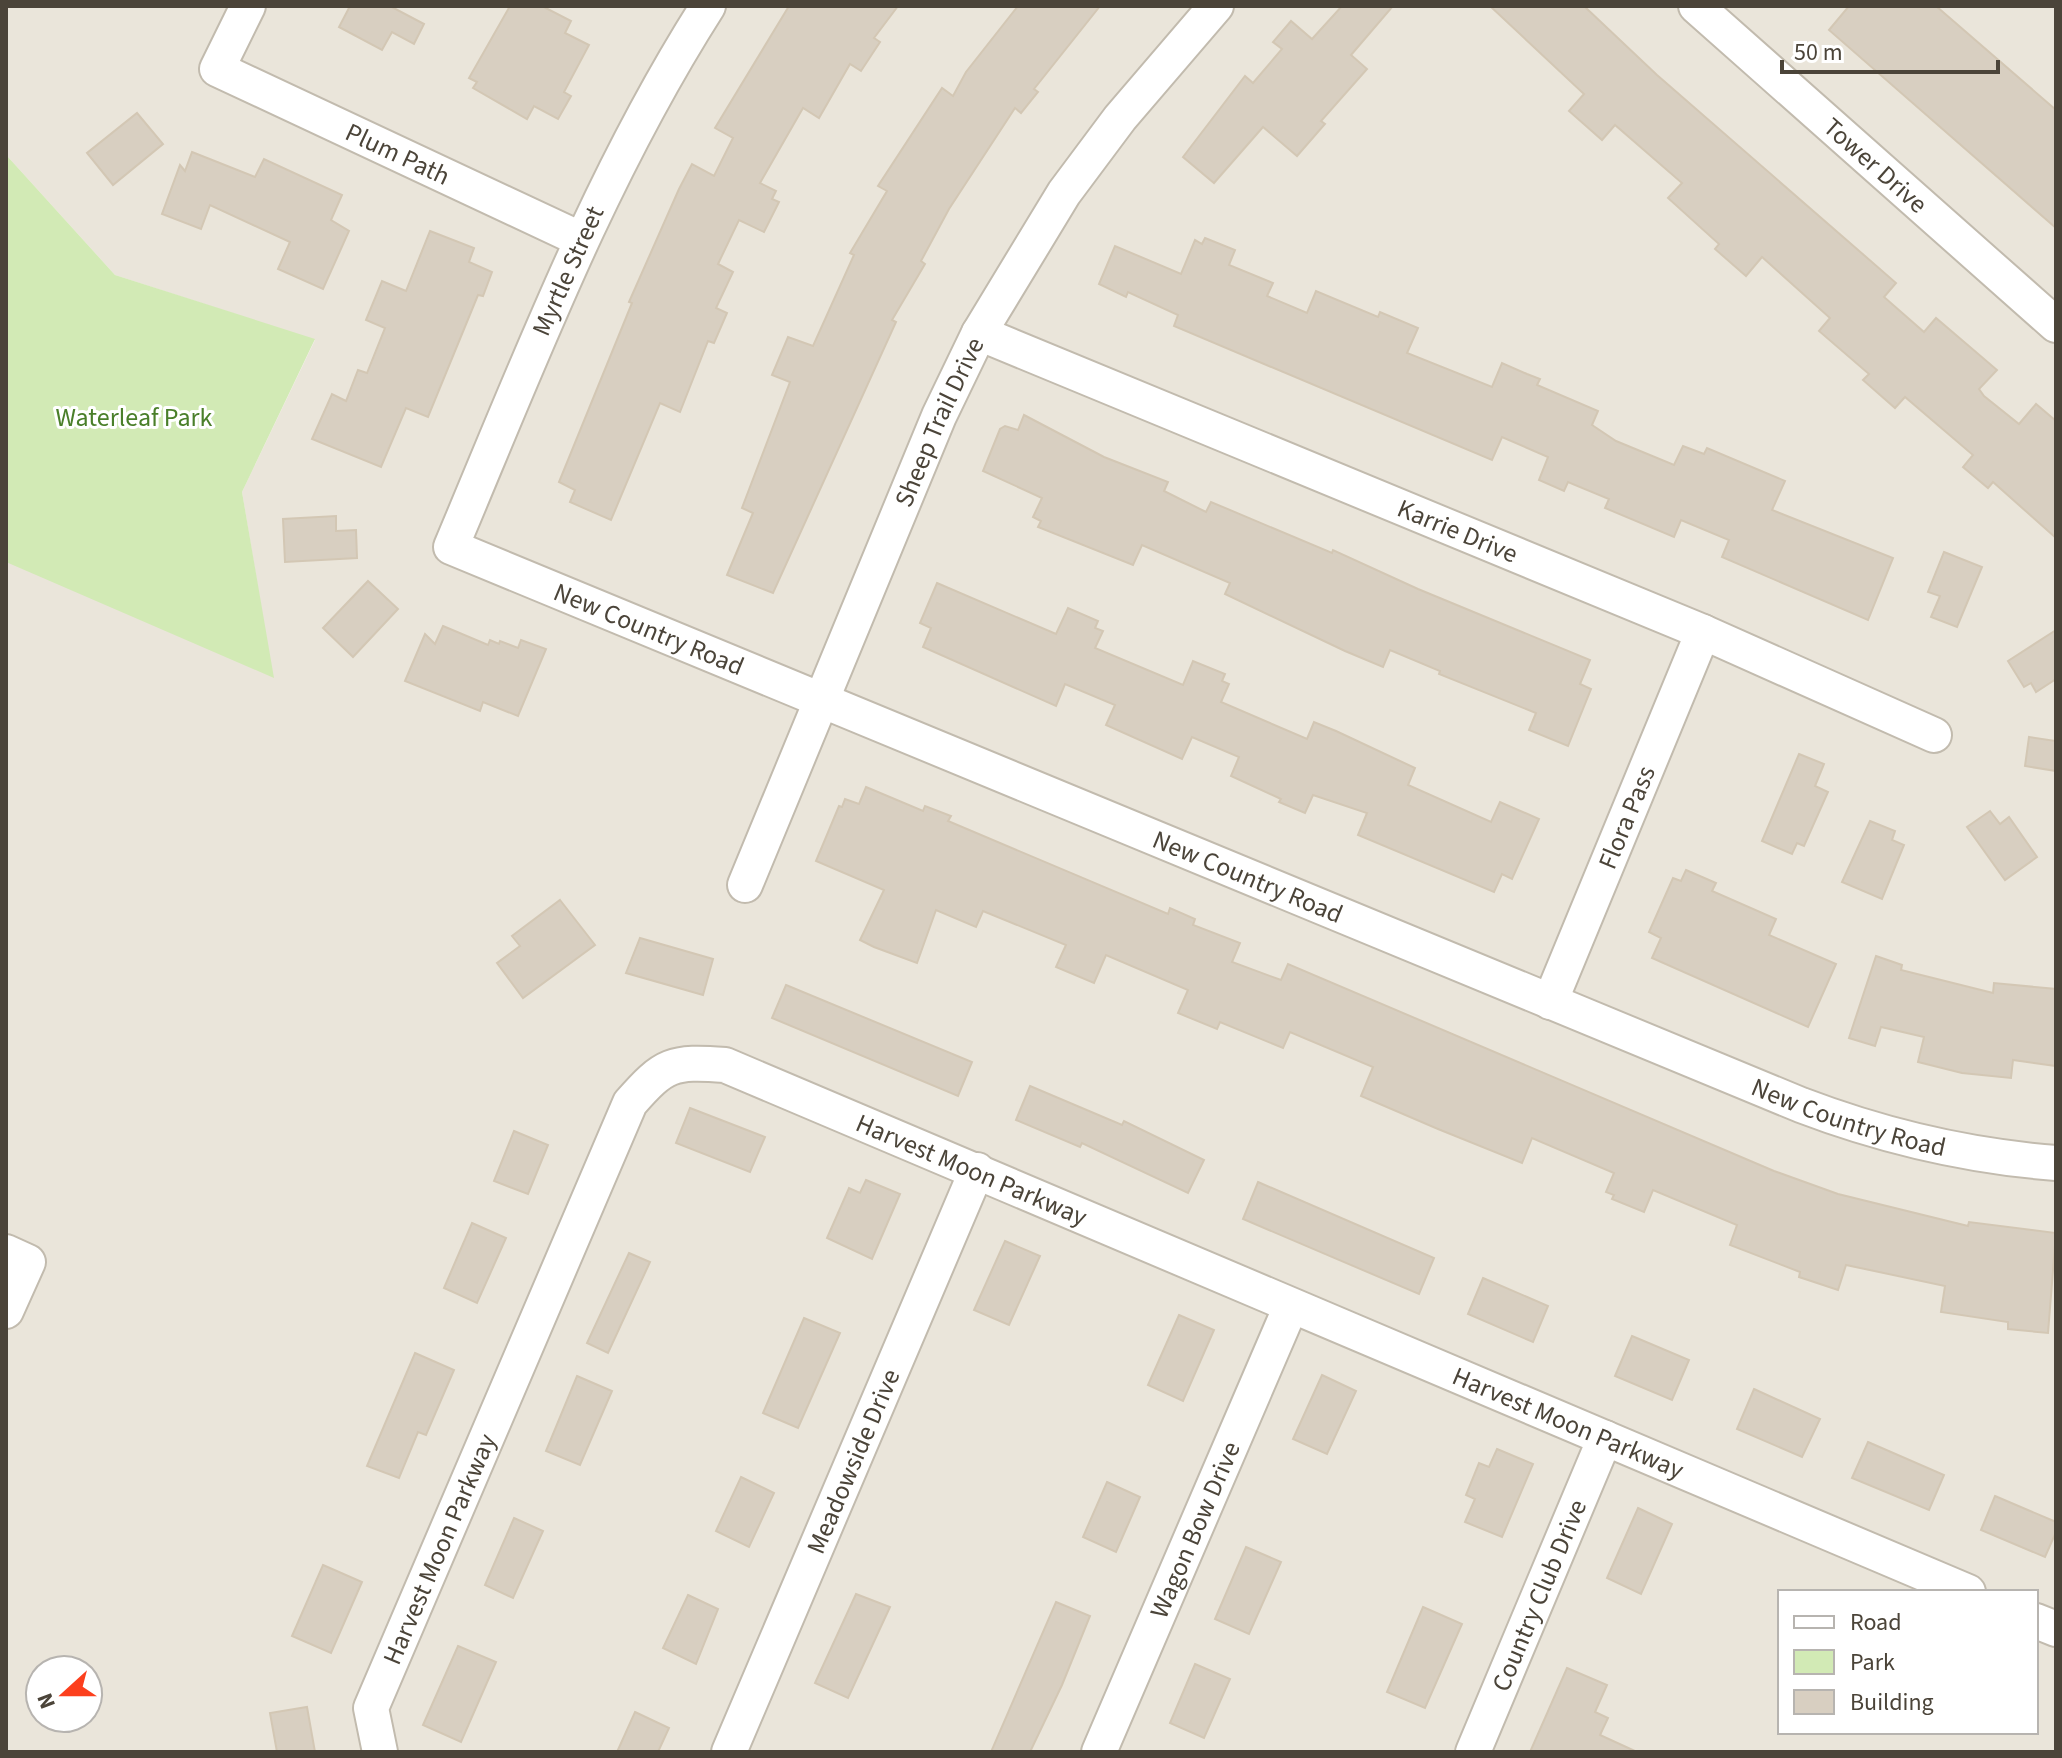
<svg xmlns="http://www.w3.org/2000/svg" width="2062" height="1758" viewBox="0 0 2062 1758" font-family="'Source Sans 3',sans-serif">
  <rect width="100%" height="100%" fill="#f6f3ec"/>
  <path fill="#eae5da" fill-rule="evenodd" d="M6,6H2056V1752H6V558L272,672L242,492L315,340L115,275L8,157ZM1780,1592H2036V1732H1780ZM40,1670H88V1718H40Z"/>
  <polygon fill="#d2eab5" points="6,142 8,157 115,275 315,339 242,492 274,678 6,562"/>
  <g fill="#d8cfc1" stroke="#d3c7b4" stroke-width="2">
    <polygon points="350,6 390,6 424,24 414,44 392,32 382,50 339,27"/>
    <polygon points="510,6 542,6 571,21 565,33 589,45 564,92 571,96 558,119 534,106 527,119 473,88 477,82 469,78"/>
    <polygon points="789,6 898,6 874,38 880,42 861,71 850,64 819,118 803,108 760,183 776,191 772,199 779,202 764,232 739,220 718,264 733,272 716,308 727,313 714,343 708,341 680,412 660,403 611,520 570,502 575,490 559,482 632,303 629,302 679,189 692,164 714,176 733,138 715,128"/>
    <polygon points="1018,6 1100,6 1034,89 1038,92 1021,113 1015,108 949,209 921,261 925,264 892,320 896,322 773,593 727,575 753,513 742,508 790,382 772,375 788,337 813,346 854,255 850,253 887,191 878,186 942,88 953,96 966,72"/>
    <polygon points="1342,6 1393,6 1351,55 1367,69 1321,121 1325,124 1297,156 1263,127 1214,183 1183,157 1245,76 1253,83 1282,49 1273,42 1291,21 1312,39"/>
    <polygon points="1490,6 1584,6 1657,75 1896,283 1884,297 1924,332 1936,318 1997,370 1979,389 1984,396 2019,424 2036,404 2056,421 2056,538 1993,482 1988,488 1963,467 1973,455 1905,397 1895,408 1863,380 1869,374 1819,331 1830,318 1762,257 1746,276 1715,249 1719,244 1668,198 1682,183 1615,125 1602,140 1569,111 1584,94"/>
    <polygon points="1849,6 1936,6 2056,110 2056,228 1829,30"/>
    <polygon points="137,113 163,144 113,185 87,153"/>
    <polygon points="192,152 255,177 264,159 342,195 331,220 349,231 323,289 278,269 290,242 210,205 201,229 162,214 180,165 185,171"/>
    <polygon points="430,231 474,248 469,262 492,272 483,296 478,295 428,417 406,408 381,467 312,439 332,394 346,401 358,370 367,373 385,328 366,320 382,281 406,291"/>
    <polygon points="1205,238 1235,250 1229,265 1273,283 1267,296 1307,313 1316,291 1378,317 1380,312 1418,328 1407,353 1492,387 1502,363 1527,374 1540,379 1537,385 1598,411 1592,425 1616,441 1674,465 1683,446 1704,454 1707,448 1785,481 1772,510 1893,558 1868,620 1722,557 1729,540 1681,520 1674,537 1605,508 1609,499 1568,482 1564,491 1539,480 1548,457 1502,437 1492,460 1174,326 1178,315 1128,292 1126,297 1099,284 1115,246 1181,274 1195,240 1202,244"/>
    <polygon points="1024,415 1104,457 1168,482 1164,491 1206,512 1211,502 1332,553 1333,550 1418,589 1590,660 1580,684 1591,689 1568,746 1529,730 1536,713 1439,674 1440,671 1390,650 1383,667 1345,651 1225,594 1230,583 1142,545 1133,565 1038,527 1041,521 1033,517 1042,498 983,471 1000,429 1005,426 1018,430"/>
    <polygon points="336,516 336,531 356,530 357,558 285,562 283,519"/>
    <polygon points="1944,552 1982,567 1957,627 1931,617 1940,596 1928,592"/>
    <polygon points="368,581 398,609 353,657 323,628"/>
    <polygon points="937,583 1056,634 1068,608 1098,621 1095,628 1103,631 1095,648 1183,685 1193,661 1225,674 1222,681 1229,684 1221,702 1307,739 1314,722 1336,731 1415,768 1408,785 1491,822 1500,802 1539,819 1512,879 1502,874 1494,892 1358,835 1367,813 1313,795 1305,813 1279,802 1281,799 1231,776 1239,757 1192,737 1182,759 1106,725 1115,705 1065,684 1056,706 923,647 931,628 920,623"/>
    <polygon points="443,626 488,645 490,640 499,644 500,641 518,648 521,640 546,649 518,716 483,702 480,711 405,681 425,634 435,644"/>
    <polygon points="2056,630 2056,679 2036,692 2031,683 2024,687 2008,661"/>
    <polygon points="2029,737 2056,741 2056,771 2025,766"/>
    <polygon points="1799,754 1824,764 1815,786 1828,792 1804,846 1797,843 1792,854 1762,841"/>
    <polygon points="866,787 923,811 925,806 951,816 948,821 1168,914 1170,908 1195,919 1193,925 1240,943 1232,962 1281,980 1288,964 1774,1171 1838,1194 1968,1226 1969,1222 2056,1233 2048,1333 2008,1329 2008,1322 1941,1312 1945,1286 1846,1265 1838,1290 1799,1277 1800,1272 1730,1245 1737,1225 1653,1190 1644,1212 1612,1199 1614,1195 1606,1192 1614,1173 1532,1138 1522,1163 1438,1129 1361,1096 1373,1067 1290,1032 1283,1048 1220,1022 1217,1029 1178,1013 1188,990 1106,955 1094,983 1056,967 1066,945 983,911 976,927 936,910 917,963 874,947 860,940 884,890 816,861 839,806 842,807 845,799 859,804"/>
    <polygon points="1990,811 2000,824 2009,817 2037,857 2005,880 1967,827"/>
    <polygon points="1870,821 1895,831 1892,840 1904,845 1882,899 1842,882"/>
    <polygon points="1686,870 1716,883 1712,891 1776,919 1769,935 1836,964 1808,1027 1652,958 1661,938 1649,932 1673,878 1681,881"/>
    <polygon points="560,900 595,945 523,998 497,963 520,946 512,936"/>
    <polygon points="640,938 713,959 703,995 626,973"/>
    <polygon points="1876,956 1902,965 1901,970 1993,993 1994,983 2056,989 2056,1066 2013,1060 2011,1078 1962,1073 1918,1062 1924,1037 1881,1027 1875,1046 1849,1038"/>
    <polygon points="786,985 972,1062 958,1096 772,1018"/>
    <polygon points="1030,1086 1122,1125 1124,1121 1204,1160 1188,1193 1082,1143 1080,1147 1016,1120"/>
    <polygon points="690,1108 765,1137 750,1172 676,1143"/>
    <polygon points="514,1131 548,1145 528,1194 494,1181"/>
    <polygon points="866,1180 900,1194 872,1259 827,1238 849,1188 860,1193"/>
    <polygon points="1258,1182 1434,1258 1419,1294 1243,1219"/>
    <polygon points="472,1223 506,1238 477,1303 444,1288"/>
    <polygon points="1005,1241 1040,1256 1009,1325 974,1310"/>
    <polygon points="629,1253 650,1262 608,1353 587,1343"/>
    <polygon points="1483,1278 1548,1306 1533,1342 1468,1314"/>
    <polygon points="1179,1315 1214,1330 1183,1401 1148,1385"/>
    <polygon points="804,1318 840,1333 798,1428 763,1413"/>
    <polygon points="1632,1336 1689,1360 1672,1400 1615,1376"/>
    <polygon points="415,1353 454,1370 426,1435 418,1432 399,1478 367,1466"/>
    <polygon points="1322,1375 1356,1391 1327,1454 1293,1439"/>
    <polygon points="577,1376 612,1391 580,1465 546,1451"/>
    <polygon points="1754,1389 1820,1419 1802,1457 1737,1429"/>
    <polygon points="1868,1442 1944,1475 1929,1510 1852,1478"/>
    <polygon points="1497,1449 1533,1464 1502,1537 1465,1522 1475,1499 1466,1495 1479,1463 1489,1467"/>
    <polygon points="741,1477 774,1493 749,1547 716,1531"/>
    <polygon points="1107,1482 1140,1497 1116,1552 1083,1537"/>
    <polygon points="1995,1496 2056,1522 2056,1532 2045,1557 1981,1530"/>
    <polygon points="1638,1508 1672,1524 1641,1594 1607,1578"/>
    <polygon points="514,1518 543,1531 513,1598 485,1585"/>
    <polygon points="1246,1547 1281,1562 1249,1634 1215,1619"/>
    <polygon points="323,1565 362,1582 331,1653 292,1636"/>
    <polygon points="856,1594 890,1607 848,1698 815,1683"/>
    <polygon points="688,1595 718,1609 696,1664 663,1648"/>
    <polygon points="1056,1602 1090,1616 1062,1685 1030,1752 991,1752"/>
    <polygon points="1423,1607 1462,1624 1425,1708 1387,1692"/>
    <polygon points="458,1646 496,1662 461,1742 423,1725"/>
    <polygon points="1195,1664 1230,1679 1204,1738 1170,1723"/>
    <polygon points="1567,1668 1607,1685 1595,1712 1608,1718 1600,1735 1637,1752 1530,1752"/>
    <polygon points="307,1707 315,1752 277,1752 270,1713"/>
    <polygon points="635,1712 669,1728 658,1752 617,1752"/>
  </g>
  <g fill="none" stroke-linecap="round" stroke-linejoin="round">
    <g stroke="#c2bbae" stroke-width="38">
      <g id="street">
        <path id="s1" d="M248,6L217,69L580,239"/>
        <path id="s2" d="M708,6C600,175 529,362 451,547L1801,1105C1885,1137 1966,1156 2056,1163"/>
        <path id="s3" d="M1696,6L2056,325"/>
        <path id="s4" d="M979,333L1703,632L1934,735"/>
        <path id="s5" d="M745,885L939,416L979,333L1064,193L1120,118L1216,6"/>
        <path id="s6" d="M1550,1002L1703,632"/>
        <polyline points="6,1252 28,1262 6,1311"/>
        <polyline points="2036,1621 2056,1629"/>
        <path id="s7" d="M380,1752L371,1708L630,1103C664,1064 672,1061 725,1065L1968,1592"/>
        <path id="s8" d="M729,1752L977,1170"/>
        <path id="s9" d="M1099,1752L1291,1306"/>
        <path id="s10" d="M1473,1752L1605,1438"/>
      </g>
    </g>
    <use href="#street" stroke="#fff" stroke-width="34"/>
  </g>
  <g text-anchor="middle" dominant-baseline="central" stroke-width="6" stroke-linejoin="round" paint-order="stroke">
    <g font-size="26" fill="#4b4439" stroke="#fff">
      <text stroke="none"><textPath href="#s1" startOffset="270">Plum Path</textPath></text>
      <text stroke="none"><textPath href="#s3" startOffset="240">Tower Drive</textPath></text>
      <text transform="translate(568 271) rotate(-66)">Myrtle Street</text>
      <text stroke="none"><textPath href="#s5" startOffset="502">Sheep Trail Drive</textPath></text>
      <text stroke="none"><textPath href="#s4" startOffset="518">Karrie Drive</textPath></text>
      <text stroke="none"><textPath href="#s2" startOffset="814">New Country Road</textPath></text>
      <text stroke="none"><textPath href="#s6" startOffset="200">Flora Pass</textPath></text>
      <text stroke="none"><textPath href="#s2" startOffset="1462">New Country Road</textPath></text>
      <text stroke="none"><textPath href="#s2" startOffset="2110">New Country Road</textPath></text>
      <text stroke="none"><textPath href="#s7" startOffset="1080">Harvest Moon Parkway</textPath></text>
      <text stroke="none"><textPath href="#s7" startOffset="1728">Harvest Moon Parkway</textPath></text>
      <text stroke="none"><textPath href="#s8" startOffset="316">Meadowside Drive</textPath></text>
      <text stroke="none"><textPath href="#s9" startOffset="242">Wagon Bow Drive</textPath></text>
      <text stroke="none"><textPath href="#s7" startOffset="218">Harvest Moon Parkway</textPath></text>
      <text stroke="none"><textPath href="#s10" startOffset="170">Country Club Drive</textPath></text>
    </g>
    <g font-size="26" fill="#4a7f2a" stroke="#fff">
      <text x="134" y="417">Waterleaf Park</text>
    </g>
  </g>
  <rect width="2062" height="1758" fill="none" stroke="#4b4439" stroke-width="16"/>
  <rect x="1778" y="1590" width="260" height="144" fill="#ffffff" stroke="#b7b4b0" stroke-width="2"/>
  <rect x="1794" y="1616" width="40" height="12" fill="#ffffff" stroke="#b7b4b0" stroke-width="2"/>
  <text x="1850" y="1630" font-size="24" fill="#4b4439">Road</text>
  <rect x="1794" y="1650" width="40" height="24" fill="#d2eab5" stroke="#b7b4b0" stroke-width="2"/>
  <text x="1850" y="1670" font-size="24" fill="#4b4439">Park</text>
  <rect x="1794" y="1690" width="40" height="24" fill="#d8cfc1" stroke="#b7b4b0" stroke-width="2"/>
  <text x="1850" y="1710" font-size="24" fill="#4b4439">Building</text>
  <g transform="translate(64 1694) rotate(249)"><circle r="38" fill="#ffffff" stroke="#b7b4b0" stroke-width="2"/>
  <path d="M0-6L14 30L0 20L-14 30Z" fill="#fc3f1d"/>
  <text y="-12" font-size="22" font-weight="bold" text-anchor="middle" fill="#4b4439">N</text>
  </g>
  <path d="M1782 60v12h216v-12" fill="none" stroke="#4b4439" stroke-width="4"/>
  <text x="1794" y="60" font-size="24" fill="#4b4439" stroke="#ffffff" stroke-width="6" paint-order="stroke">50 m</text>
</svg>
